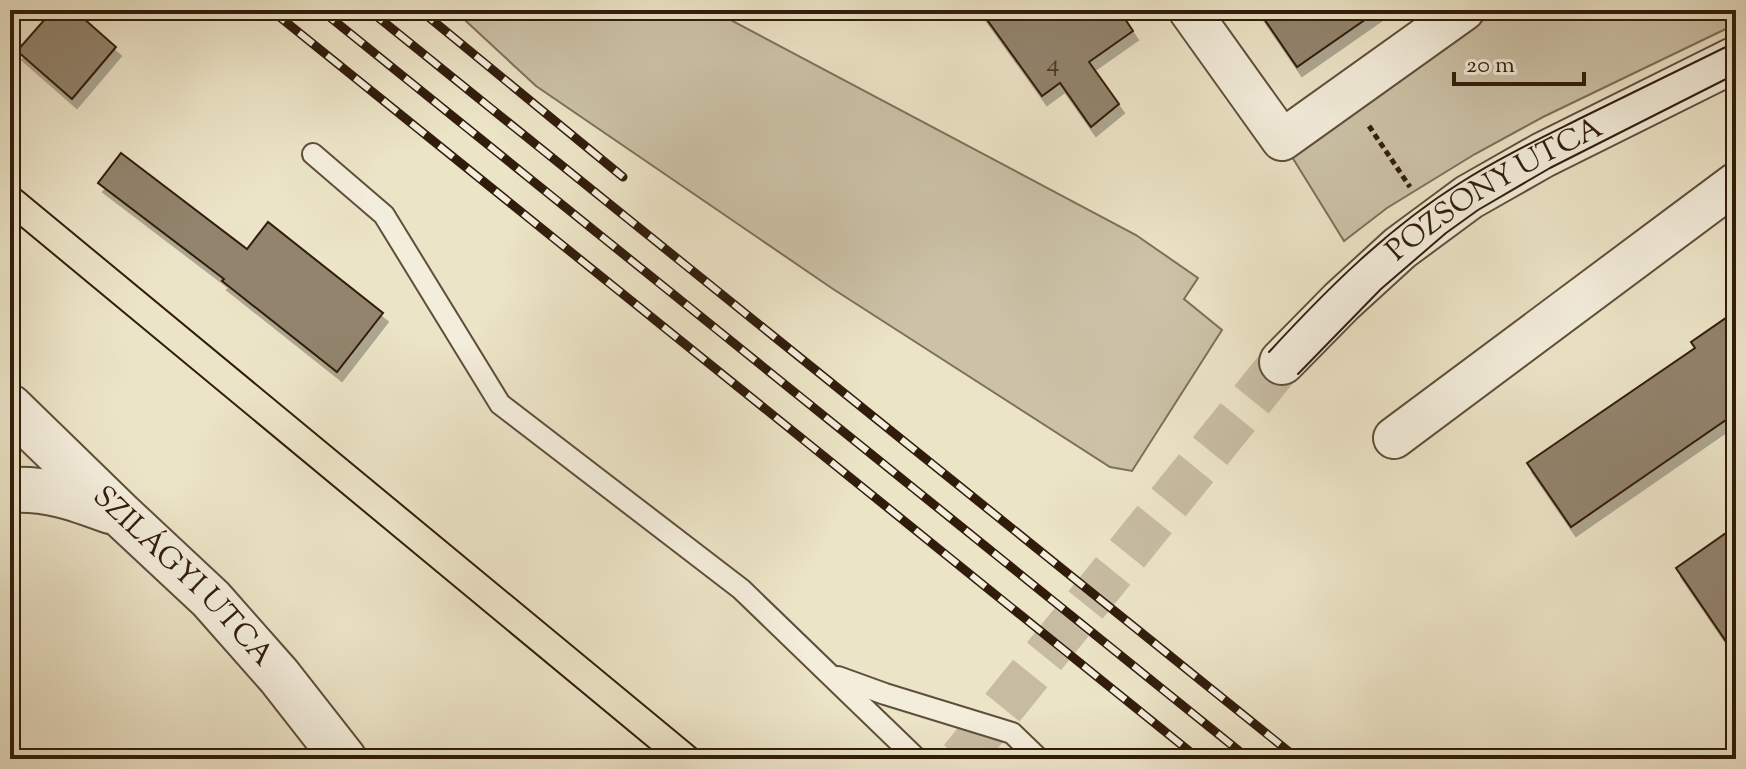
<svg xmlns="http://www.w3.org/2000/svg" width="1746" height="769" viewBox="0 0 1746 769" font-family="'Sorts Mill Goudy',serif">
  <defs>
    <filter id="shadow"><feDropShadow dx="5" dy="9" stdDeviation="0" flood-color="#0004"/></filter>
  </defs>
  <rect width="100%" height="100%" fill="#ece4c7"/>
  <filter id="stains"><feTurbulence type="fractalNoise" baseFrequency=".0025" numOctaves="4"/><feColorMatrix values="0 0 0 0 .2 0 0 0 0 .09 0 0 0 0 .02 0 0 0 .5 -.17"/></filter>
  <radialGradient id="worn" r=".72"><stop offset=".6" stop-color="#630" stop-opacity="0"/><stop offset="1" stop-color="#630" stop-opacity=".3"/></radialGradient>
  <g fill="#ccc2a7" stroke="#7e6f5a" stroke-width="2">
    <polygon points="454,10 712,10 1136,235 1198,278 1184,299 1222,330 1132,471 1110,467 833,289 536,86"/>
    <polygon points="1494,10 1736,10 1736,24 1543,117 1475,154 1387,208 1344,241 1289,152"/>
  </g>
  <g fill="#92846d" stroke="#311c0c" stroke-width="2" filter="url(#shadow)">
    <polygon points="53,10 74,10 116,47 72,99 17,51"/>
    <polygon points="980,10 1119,10 1133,31 1089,62 1119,104 1091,127 1060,83 1042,96"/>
    <polygon points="1258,10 1379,10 1297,67"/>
    <polygon points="121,153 247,249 268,222 383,313 337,372 222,281 224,279 98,183"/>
    <polygon points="1736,311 1736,413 1571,527 1527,463 1695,348 1691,342"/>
    <polygon points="1736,526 1736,656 1676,568"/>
  </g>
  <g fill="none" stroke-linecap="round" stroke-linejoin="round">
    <polyline stroke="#c7bca2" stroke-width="44" stroke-dasharray="44 22" stroke-linecap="butt" points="961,759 1282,362"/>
    <g stroke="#604e3b" stroke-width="24">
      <g id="service">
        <polyline points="313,154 384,215 500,404 741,589 917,759"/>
        <polyline points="838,677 885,694 1012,733 1039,759"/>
      </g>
    </g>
    <g stroke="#604e3b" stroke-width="44">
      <g id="minor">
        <polyline points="1189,10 1282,140 1464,10"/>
        <polyline points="1394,438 1736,183"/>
      </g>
    </g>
    <g stroke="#604e3b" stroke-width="48">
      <g id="tertiary">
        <path id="s1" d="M1282,362L1342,301L1400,248L1469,197L1543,155L1736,59"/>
        <path id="s2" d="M10,407L120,514L211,599L279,676L344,759"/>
        <path d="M10,490C48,488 75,498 110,511"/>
      </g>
    </g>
    <polyline stroke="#311c0c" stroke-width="5" stroke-dasharray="6 4" stroke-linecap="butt" points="1369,126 1410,187"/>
    <use href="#service" stroke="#f3eddb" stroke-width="20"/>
    <use href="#minor" stroke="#f3eddb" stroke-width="40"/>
    <use href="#tertiary" stroke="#f3eddb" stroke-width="44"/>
    <g stroke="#311c0c" stroke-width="2">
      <polyline points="10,181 709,759"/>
      <polyline points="10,218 663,759"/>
      <path d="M1269,352C1326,290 1388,228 1460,183C1499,158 1541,138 1583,117C1634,92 1685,67 1736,42"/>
      <polyline points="1298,374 1381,289 1446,233 1478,210 1550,168 1736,74"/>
    </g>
    <g stroke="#311c0c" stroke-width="9">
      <g id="rail">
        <polyline points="271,10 1199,759"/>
        <polyline points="321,10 1249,759"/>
        <polyline points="369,10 1298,759"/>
        <polyline points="420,10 623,177"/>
      </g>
    </g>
    <use href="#rail" stroke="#f3eddb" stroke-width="6" stroke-dasharray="18" stroke-linecap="butt"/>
  </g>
  <g text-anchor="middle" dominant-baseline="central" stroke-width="8" stroke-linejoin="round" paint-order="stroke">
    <g font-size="26" fill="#493624">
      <text x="1053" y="64">4</text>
    </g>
    <g font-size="30" fill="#311c0c" stroke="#f3eddb">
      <text stroke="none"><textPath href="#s1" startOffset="276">POZSONY UTCA</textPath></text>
      <text stroke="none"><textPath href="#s2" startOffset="242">SZILÁGYI UTCA</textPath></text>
    </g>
  </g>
  <rect width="1746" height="769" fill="none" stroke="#ece4c7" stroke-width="40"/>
  <rect x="12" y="12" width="1722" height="745" fill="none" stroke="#311c0c" stroke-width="4"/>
  <rect x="20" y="20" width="1706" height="729" fill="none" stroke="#311c0c" stroke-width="2"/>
  <path d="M1454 72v12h130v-12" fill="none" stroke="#311c0c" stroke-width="4"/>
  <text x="1466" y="72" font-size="24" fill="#311c0c" stroke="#f3eddb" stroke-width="6" paint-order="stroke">20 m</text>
  <rect width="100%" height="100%" filter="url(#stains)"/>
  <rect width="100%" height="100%" fill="url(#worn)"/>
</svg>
